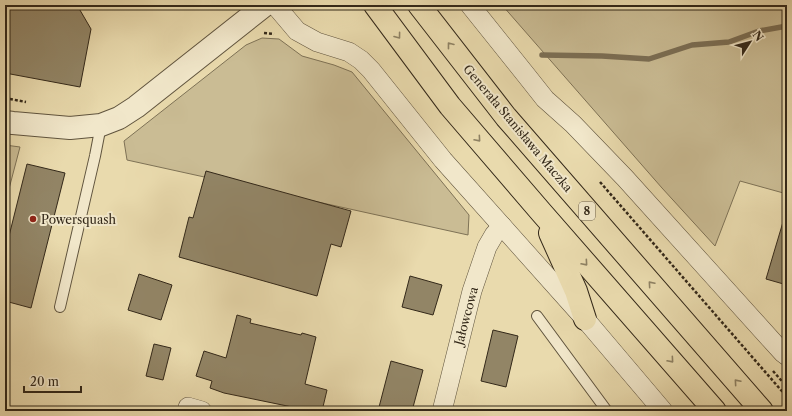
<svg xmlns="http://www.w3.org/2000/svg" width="792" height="416" viewBox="0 0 792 416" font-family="'Libre Caslon Text',serif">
  <rect width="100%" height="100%" fill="#e9daad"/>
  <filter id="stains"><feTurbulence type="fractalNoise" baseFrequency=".005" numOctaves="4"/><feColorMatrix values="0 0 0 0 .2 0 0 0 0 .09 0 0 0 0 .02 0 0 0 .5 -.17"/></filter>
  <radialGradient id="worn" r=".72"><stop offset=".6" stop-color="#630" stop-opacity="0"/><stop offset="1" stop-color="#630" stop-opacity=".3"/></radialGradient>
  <g fill="#cabc94" stroke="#7e7256">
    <polygon points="502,5 787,5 787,194 740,181 715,246 662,188"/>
    <polygon points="262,38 279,39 302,56 334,65 352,72 469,215 468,235 127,160 124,141 246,45"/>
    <polygon points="5,145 20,147 5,204"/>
  </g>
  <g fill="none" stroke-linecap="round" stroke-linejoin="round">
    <polyline stroke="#7b6e54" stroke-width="5.5" points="542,55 602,56 649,59 692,45 729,42 759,31 787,26"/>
  </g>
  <g fill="#928566" stroke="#332819">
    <polygon points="5,5 77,5 91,29 80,87 5,73"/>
    <polygon points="27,164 65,173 31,308 5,301 5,252"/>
    <polygon points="206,171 351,211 341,247 331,244 317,296 179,257 189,217 193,218"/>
    <polygon points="783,222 787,223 787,285 766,279"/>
    <polygon points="139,274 172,285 161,320 128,310"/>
    <polygon points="410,276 442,285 433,315 402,307"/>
    <polygon points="237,315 251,319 250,323 301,335 302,333 316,337 305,384 327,390 322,411 308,411 297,408 224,393 210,388 212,381 196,376 204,351 226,358"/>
    <polygon points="493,330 518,336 506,387 481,381"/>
    <polygon points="154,344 171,348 163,380 146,376"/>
    <polygon points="391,361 423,370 412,411 378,411"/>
  </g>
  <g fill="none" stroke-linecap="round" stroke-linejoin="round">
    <g stroke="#60543e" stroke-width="12">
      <g id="service">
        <polyline points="60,307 95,156 101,125"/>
        <polyline points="537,316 607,411"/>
      </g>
    </g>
    <g stroke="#60543e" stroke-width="20">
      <g id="minor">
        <polyline points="275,5 297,31 317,42 349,52 361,60 371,70 443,160 585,319 663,411"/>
        <polyline points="470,5 526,75 545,99 573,124 625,178 783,353 787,356"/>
        <polyline points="188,407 202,411"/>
        <polyline points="442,411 472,291 487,247 494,235 502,226"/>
      </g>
    </g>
    <g stroke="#60543e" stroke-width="24">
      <polyline id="tertiary" points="5,122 13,123 70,128 101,125 119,118 136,107 265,5"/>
    </g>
    <g stroke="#332819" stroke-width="24">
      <g id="trunk">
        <polyline points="375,5 450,106 541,212 715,411"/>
        <polyline points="419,5 506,117 762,411"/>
        <polyline points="550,233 576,291 585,319"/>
      </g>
    </g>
    <g stroke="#332819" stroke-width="2.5" stroke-dasharray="3 2" stroke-linecap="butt">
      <polyline points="264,33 274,34"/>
      <polyline points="5,98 26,102"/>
      <polyline points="600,182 787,397"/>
      <polyline points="773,371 787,387"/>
    </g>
    <use href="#service" stroke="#f1e7ca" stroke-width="10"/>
    <use href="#minor" stroke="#f1e7ca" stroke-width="19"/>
    <use href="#tertiary" stroke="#f1e7ca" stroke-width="22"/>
    <use href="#trunk" stroke="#e9daad" stroke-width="22"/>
  </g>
  <defs><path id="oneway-chevron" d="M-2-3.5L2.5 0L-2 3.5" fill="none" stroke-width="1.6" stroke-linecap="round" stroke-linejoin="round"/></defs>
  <g stroke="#8e8163">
    <use href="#oneway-chevron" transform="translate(398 36) rotate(53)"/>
    <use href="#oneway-chevron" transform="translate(450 45) rotate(-128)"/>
    <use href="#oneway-chevron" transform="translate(478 139) rotate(49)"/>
    <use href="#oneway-chevron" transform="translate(585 263) rotate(49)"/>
    <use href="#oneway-chevron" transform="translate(651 284) rotate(-131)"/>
    <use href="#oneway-chevron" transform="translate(671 360) rotate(49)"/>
    <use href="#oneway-chevron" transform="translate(737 382) rotate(-131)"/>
  </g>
  <circle fill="#8f2418" stroke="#f1e7ca" stroke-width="1.5" cx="33" cy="219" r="4"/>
  <g text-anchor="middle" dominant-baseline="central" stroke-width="4" stroke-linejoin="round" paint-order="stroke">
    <rect fill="#f1e7ca" stroke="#6c614e" stroke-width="1" x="579" y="202" width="16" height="18" rx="3"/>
    <g font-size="11" font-weight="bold" fill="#332819">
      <text x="587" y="211">8</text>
    </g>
    <g font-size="12" fill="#332819" stroke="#f1e7ca">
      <text transform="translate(518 128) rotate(50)">Generała Stanisława Maczka</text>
      <text transform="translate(466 316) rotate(-75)">Jałowcowa</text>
    </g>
    <g font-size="12" fill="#332819" stroke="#f1e7ca" text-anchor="start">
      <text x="41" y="219">Powersquash</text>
    </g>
  </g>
  <rect width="792" height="416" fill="none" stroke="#e9daad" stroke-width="20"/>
  <rect x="6" y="6" width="780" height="404" fill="none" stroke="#332819" stroke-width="2"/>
  <rect x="10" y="10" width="772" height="396" fill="none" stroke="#332819"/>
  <g transform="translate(750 42) rotate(54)" stroke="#f1e7ca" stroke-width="3" paint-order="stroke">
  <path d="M0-3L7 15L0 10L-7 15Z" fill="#332819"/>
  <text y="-6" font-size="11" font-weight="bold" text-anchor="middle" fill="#332819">N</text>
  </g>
  <path d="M24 386v6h57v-6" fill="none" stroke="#332819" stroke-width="2"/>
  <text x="30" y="386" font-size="12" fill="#332819" stroke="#f1e7ca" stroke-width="3" paint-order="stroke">20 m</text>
  <rect width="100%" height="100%" filter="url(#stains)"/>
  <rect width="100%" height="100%" fill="url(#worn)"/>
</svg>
